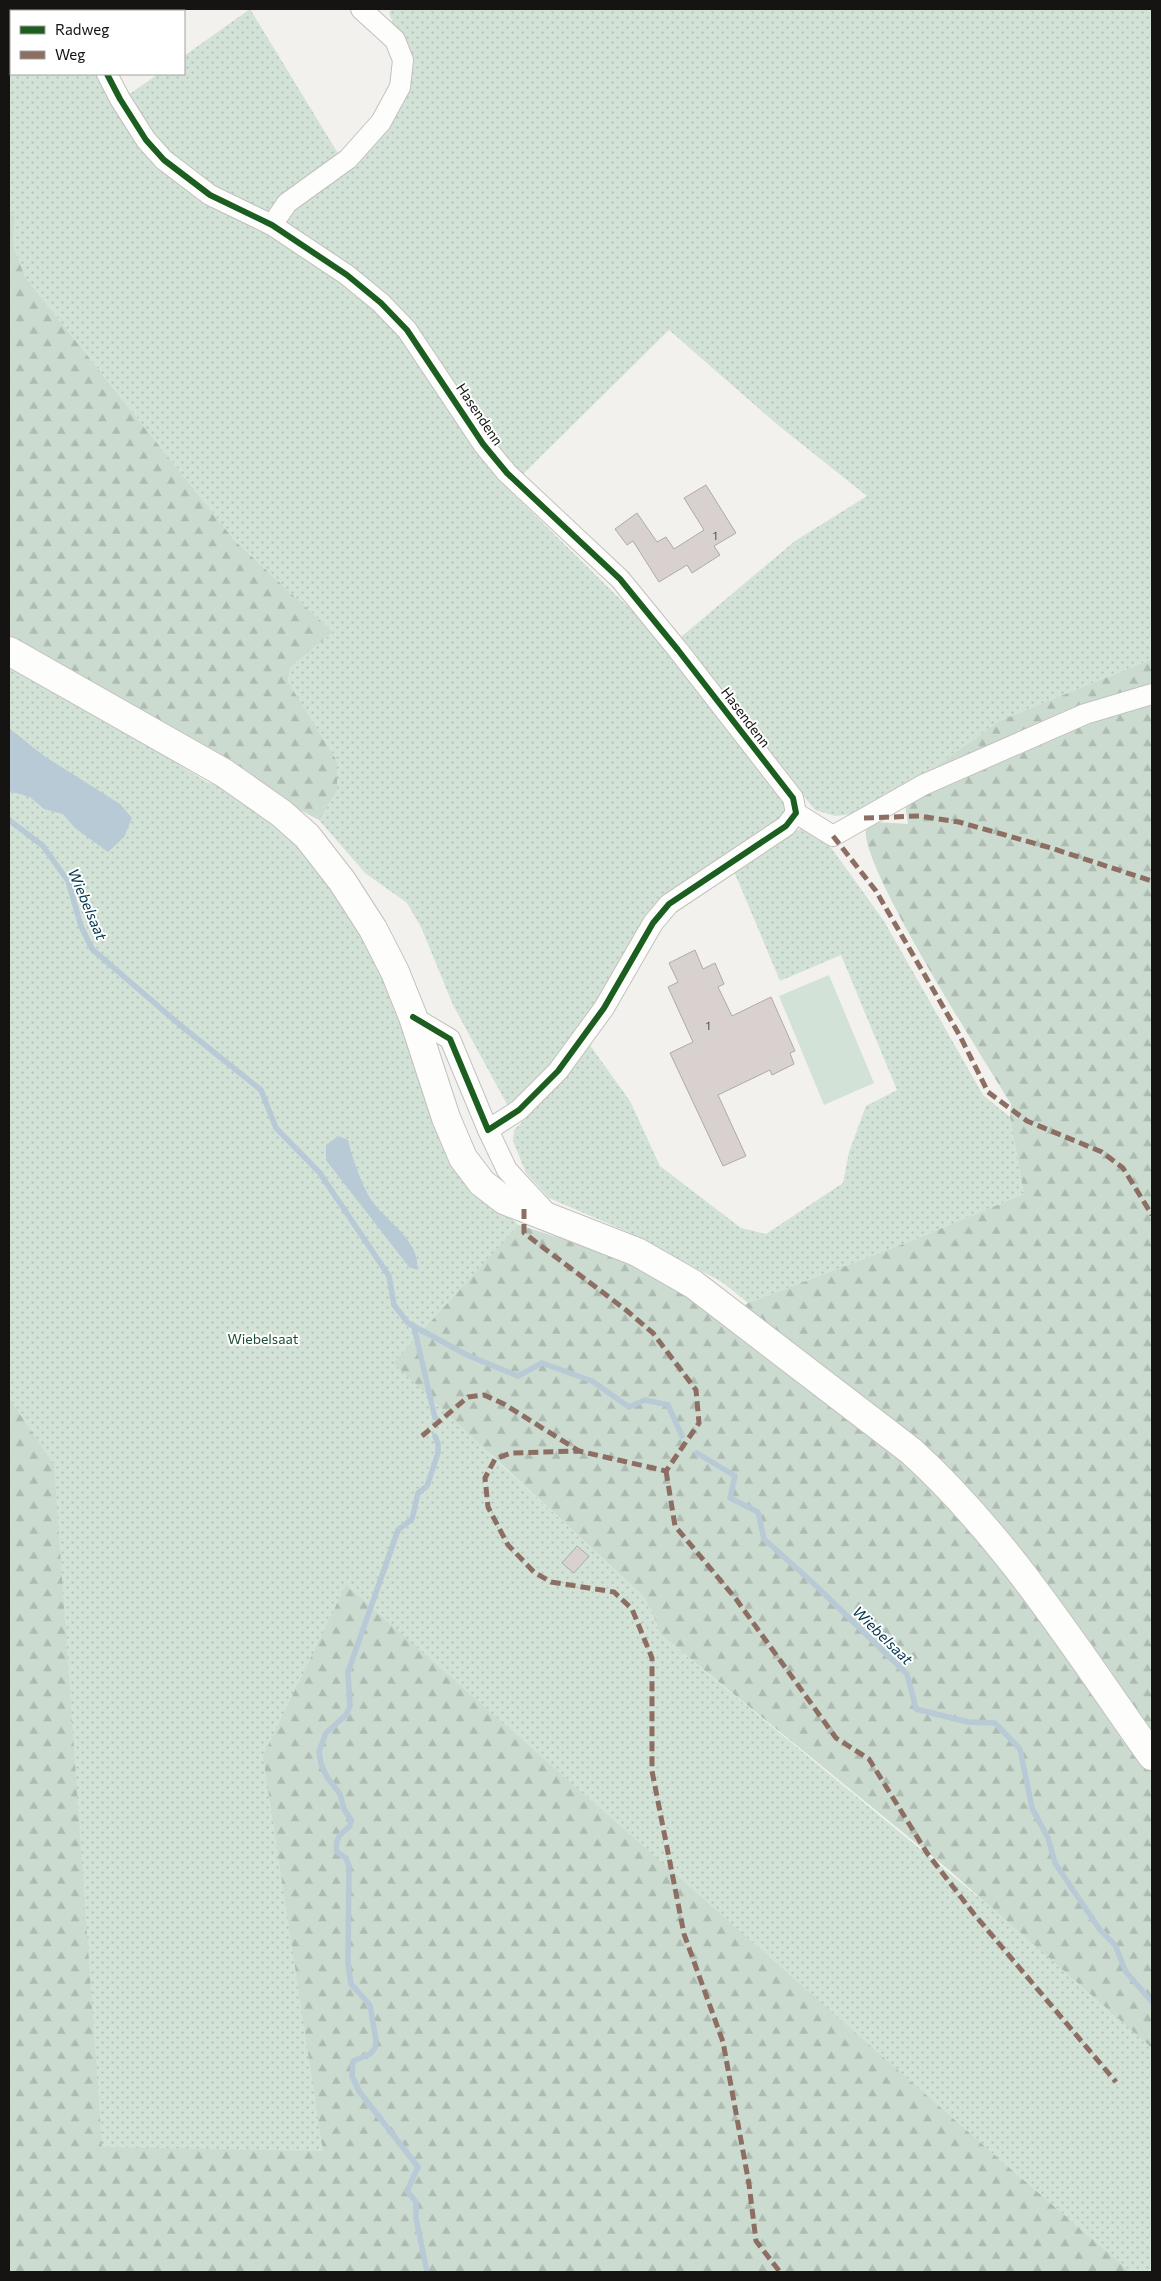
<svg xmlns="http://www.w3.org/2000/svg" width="1161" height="2281" viewBox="0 0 1161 2281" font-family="Commissioner,sans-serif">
  <defs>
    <pattern id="grass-dots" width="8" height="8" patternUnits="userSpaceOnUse" patternTransform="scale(1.25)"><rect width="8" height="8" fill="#d2e2d6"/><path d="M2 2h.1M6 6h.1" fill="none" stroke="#b3c1b7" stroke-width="1.8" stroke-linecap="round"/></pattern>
    <pattern id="forest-firs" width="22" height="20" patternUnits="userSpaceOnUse" patternTransform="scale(1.25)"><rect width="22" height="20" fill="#ccdbd0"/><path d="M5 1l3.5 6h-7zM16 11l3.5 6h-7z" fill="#aebbb2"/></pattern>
  </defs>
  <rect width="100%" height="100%" fill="#f2f1ee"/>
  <g fill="url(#grass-dots)" fill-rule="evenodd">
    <polygon points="9,9 85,9 85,11 11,11 11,74 98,74 137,138 274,235 346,281 402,335 497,478 674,652 782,793 786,813 778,820 663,898 595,1013 543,1078 509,1108 453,1005 421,927 407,903 365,873 319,820 337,791 337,761 288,683 290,668 333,632 235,541 25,277 13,245 15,218 9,209"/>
    <polygon points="250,9 342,160 261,216 229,199 165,154 124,98 158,74 184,74 184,56"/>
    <polygon points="391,9 1152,9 1152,659 999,721 903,790 862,813 835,816 815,810 749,728 681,637 795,541 867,496 779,426 669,330 522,475 469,410 415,328 281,226 291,206 401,98 394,26 389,13"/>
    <path d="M9,660L207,782L233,790L292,830L373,945L486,1198L519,1225L509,1237L1152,1915V2272H1131L998,2158L438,2170L75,2183L9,1434ZM497,1445L983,1901L660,1634L652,1611L643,1596L491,1455Z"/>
    <polygon points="803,827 824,838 884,921 983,1095 1010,1117 1024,1194 916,1239 748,1303 722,1282 630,1233 549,1198 526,1173 513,1141 514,1130 538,1106 589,1044 630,1101 660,1166 741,1228 766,1234 843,1183 849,1152 866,1106 897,1090 841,955 780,981 733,869"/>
  </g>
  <g fill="url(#forest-firs)">
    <polygon points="9,209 15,218 13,245 25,277 235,541 333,632 290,668 288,682 337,761 337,791 319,820 232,774 9,643"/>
    <path d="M1152,659V2048L949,1870L660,1634L652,1611L643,1596L393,1363L519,1225L601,1251L654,1274L722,1320L748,1303L916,1239L1024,1194L1010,1117L1011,1104C986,1063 860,866 866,830L876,822L908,824L903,790L999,721Z"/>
    <polygon points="9,1398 54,1465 102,2147 323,2151 263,1756 346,1585 998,2158 1131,2272 9,2272"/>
  </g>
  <polygon fill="#d2e2d6" points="829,975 874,1083 824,1105 779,996"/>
  <g fill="#b7cad6">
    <polygon points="9,728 44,756 120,804 132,818 124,837 108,852 75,828 63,814 44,809 30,797 9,791"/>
    <path d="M338,1136L348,1140C352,1157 362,1186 372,1201C387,1222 421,1241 417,1270L409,1267L326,1160V1145Z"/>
  </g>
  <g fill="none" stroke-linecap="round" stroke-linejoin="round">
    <g stroke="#b7cad6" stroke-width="5.5">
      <polyline points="9,820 43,846 68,881 81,926 92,949 180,1025 261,1090 276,1128 319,1172 389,1276 394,1305 408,1323 467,1355 518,1376 542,1363 592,1381 629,1407 645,1400 668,1405 682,1436"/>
      <polyline points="414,1327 435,1418"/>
      <polyline points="697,1453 735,1476 730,1498 758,1512 764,1539 812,1582 907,1674 916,1709 968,1722 995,1723 1020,1749 1032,1808 1048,1838 1055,1863 1100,1930 1115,1945 1126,1972 1152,2002"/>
      <path d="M427,2272L416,2218V2202L407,2191L418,2167L359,2091L352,2076L353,2061L370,2054L375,2048L376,2040L370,2005L351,1984L348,1963L349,1866L346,1858L337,1852C334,1839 340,1834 350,1826L351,1820L344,1809L340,1794L327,1777L321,1764L319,1752L326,1733L346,1715L350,1706L348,1672L398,1530L412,1519L418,1493L427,1486L438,1453V1444L435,1436"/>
    </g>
  </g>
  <g fill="#d8d1cf" stroke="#acabaa">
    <polygon points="706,485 736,533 714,546 720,555 692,573 687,565 659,582 633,541 627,545 615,529 637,513 657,542 666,537 674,549 704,530 684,498"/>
    <polygon points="695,950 703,969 715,963 724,984 718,987 732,1016 771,997 795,1051 790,1053 794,1064 772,1075 770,1070 718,1095 746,1156 723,1166 670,1053 693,1042 668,987 678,982 669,963"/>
    <polygon points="577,1546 589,1556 574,1573 562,1563"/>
  </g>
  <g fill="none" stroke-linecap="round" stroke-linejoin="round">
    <g stroke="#c2c1bf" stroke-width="22">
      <g id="minor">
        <polyline points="92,9 92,11"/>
        <polyline points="107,74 120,99 146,140 164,160 210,195 272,225 347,275 381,303 407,330 483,444 507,473 620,579 678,650 793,798 796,813"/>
        <polyline points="272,225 287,203 348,159 381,122 400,87 403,60 395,40 361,9"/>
        <polyline points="796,813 833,836 923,785 1085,714 1152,694"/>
        <polyline points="413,1017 450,1039 488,1130 519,1110 558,1071 604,1008 653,923 669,904 786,826 796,813"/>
        <polyline points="488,1130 507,1170 547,1213"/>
      </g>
    </g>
    <g stroke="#c2c1bf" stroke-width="30">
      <path id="secondary" d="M9,651L224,773L281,813L307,836L342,881L373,929L395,972L413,1017L446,1118L463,1158L482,1183L504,1200L637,1252L693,1284L911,1451C1007,1538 1077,1651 1152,1756"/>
    </g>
    <use href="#minor" stroke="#fdfdfc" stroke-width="20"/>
    <use href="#secondary" stroke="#fdfdfc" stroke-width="28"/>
    <g stroke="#8d6e63" stroke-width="5" stroke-dasharray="10 5" stroke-linecap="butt">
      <polyline points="864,818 919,816 959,822 1051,848 1152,881"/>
      <polyline points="833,836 876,891 960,1036 988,1092 1027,1121 1102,1152 1123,1168 1152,1215"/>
      <polyline points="524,1209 524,1233 626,1310 653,1333 696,1390 699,1423 666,1471 579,1451 511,1453 495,1459 485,1478 488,1507 508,1545 534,1572 551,1582 614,1592 632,1609 652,1658 652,1771 684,1934 723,2042 749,2184 756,2241 780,2272"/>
      <polyline points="422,1436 468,1397 484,1395 504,1404 579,1451"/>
      <polyline points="666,1471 675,1526 736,1599 836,1738 869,1759 927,1853 974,1914 1116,2082"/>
    </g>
    <g stroke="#fff" stroke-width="9">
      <polyline id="cycleway" points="107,74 120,99 146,140 164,160 210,195 272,225 347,275 381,303 407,330 483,444 507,473 620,579 678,650 793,798 796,813 786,826 669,904 653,923 604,1008 558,1071 519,1110 488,1130 450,1039 413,1017"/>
    </g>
    <use href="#cycleway" stroke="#1b5e20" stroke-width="6"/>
  </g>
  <g text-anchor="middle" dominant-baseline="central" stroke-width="4" stroke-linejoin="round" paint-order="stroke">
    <g font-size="11" fill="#464342">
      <text x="715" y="535">1</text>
      <text x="708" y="1025">1</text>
    </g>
    <g font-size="14" fill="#151413" stroke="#fff">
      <text transform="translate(480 414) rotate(56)">Hasendenn</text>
      <text transform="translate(746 717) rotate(53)">Hasendenn</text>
    </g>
    <g font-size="14" fill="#1c4f36" stroke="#fff">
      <text x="263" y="1338">Wiebelsaat</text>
    </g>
    <g font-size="15" font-style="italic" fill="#003651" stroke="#fff">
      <text transform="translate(88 904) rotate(67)">Wiebelsaat</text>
      <text transform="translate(883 1635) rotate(44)">Wiebelsaat</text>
    </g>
  </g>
  <rect width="1161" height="2281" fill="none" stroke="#151413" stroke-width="20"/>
  <rect x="10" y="10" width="175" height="65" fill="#ffffff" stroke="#a1a1a1"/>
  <rect x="20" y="26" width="25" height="8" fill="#1b5e20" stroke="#a1a1a1"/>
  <text x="55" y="35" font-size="15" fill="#151413">Radweg</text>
  <rect x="20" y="51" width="25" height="8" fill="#8d6e63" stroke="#a1a1a1"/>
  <text x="55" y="60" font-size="15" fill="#151413">Weg</text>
</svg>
